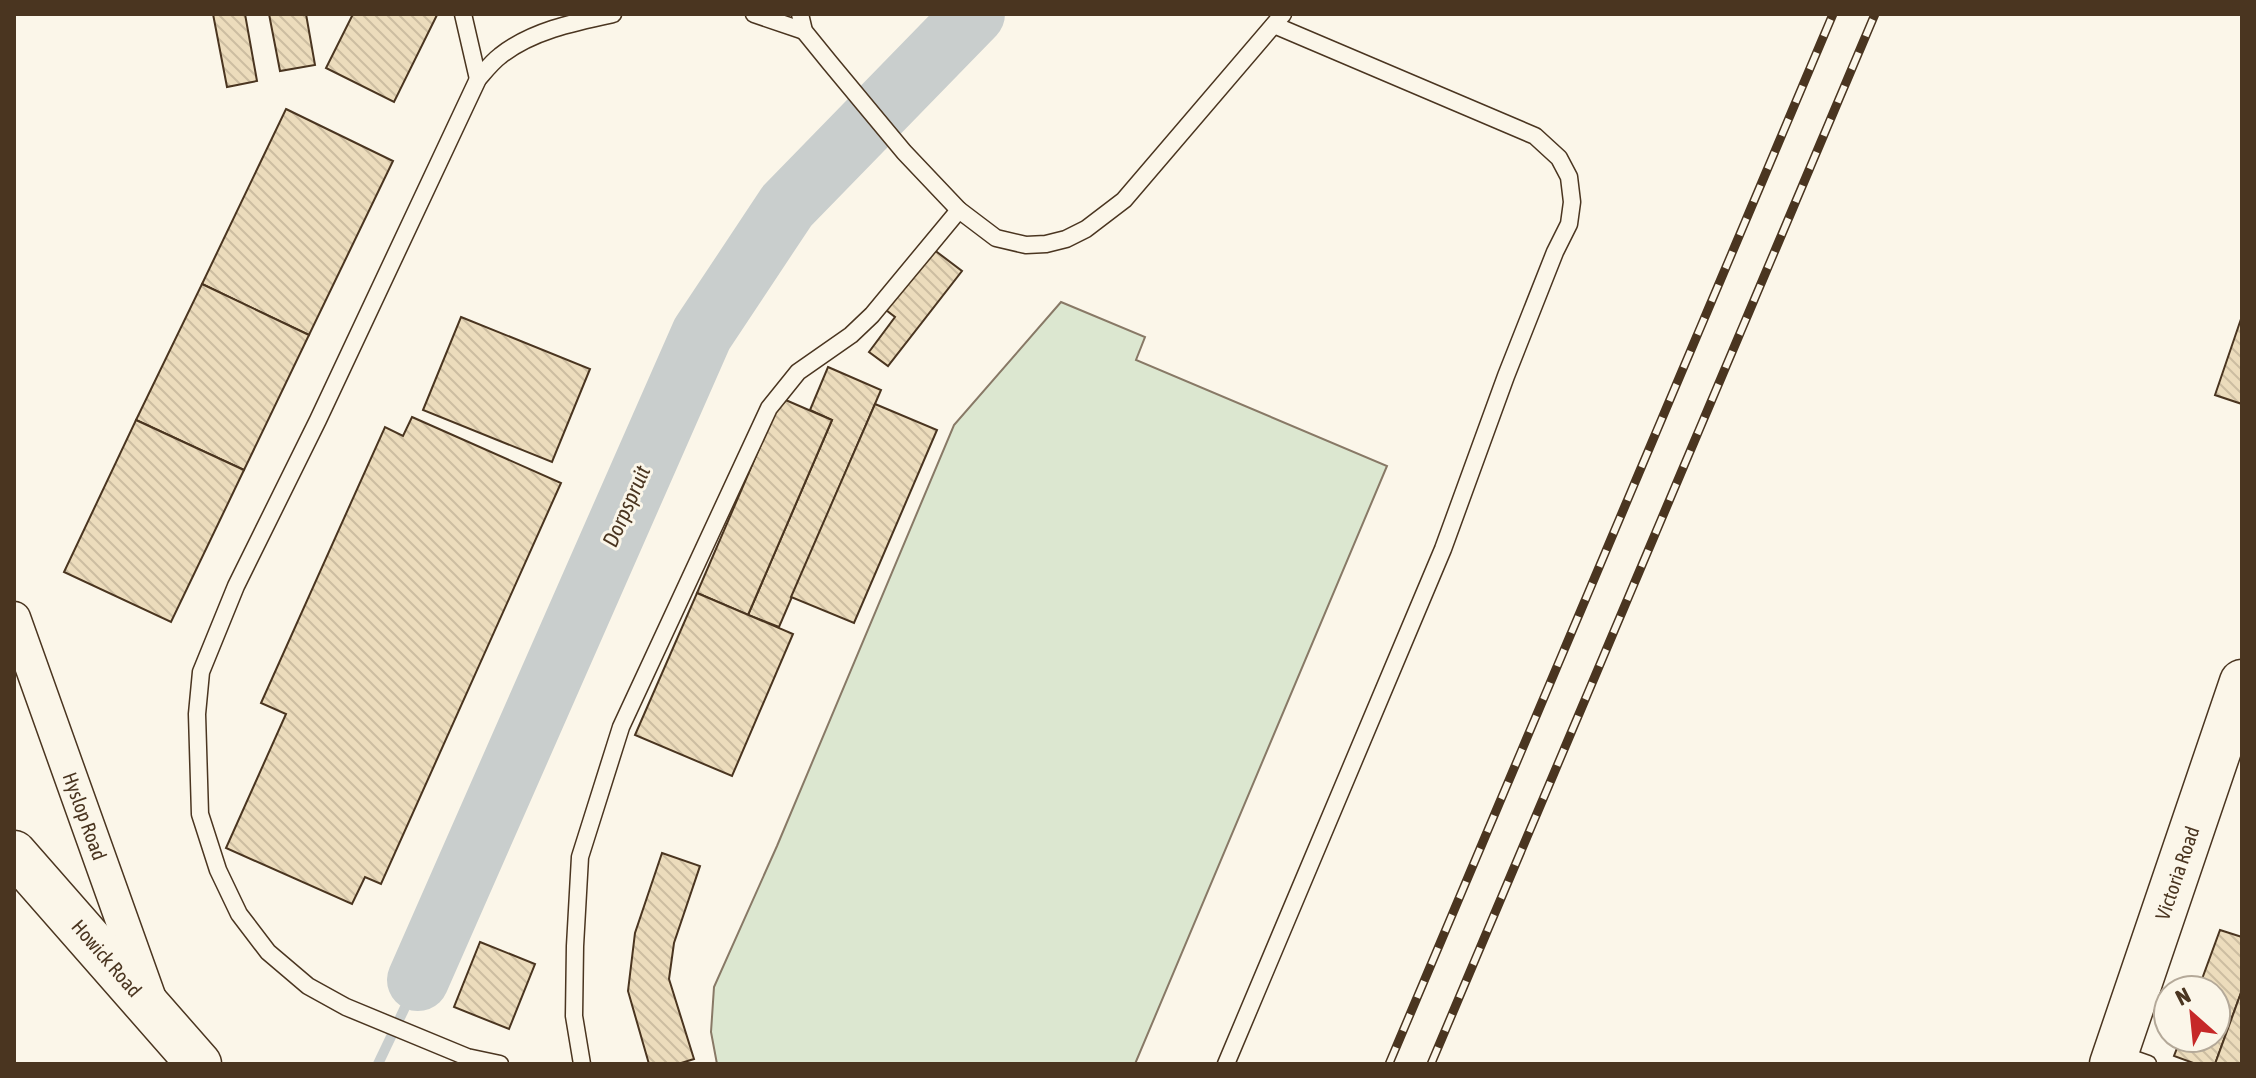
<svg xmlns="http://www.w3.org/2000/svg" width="2256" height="1078" viewBox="0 0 2256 1078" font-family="'Asap Condensed',sans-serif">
  <defs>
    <pattern id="building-back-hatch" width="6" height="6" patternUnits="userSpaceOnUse" patternTransform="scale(2)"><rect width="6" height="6" fill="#ecdcbc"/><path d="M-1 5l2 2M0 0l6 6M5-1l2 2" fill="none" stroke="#ccbda1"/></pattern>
  </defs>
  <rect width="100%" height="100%" fill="#fbf6e9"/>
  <polygon fill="#dce7d0" stroke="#887966" stroke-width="2" points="1061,302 1145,337 1136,360 1387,466 1135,1064 717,1064 711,1032 714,987 777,846 954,425"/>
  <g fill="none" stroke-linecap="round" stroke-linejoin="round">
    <polyline stroke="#c9cecd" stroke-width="10" points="378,1064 418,980"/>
    <polyline stroke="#c9cecd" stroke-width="62" points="418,980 702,334 787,206 974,14"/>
  </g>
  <g fill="url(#building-back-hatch)" stroke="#4a3520" stroke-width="2">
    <polygon points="213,14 245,14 257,81 227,87"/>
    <polygon points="269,14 306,14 315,65 280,71"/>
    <polygon points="353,14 437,15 394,102 326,68"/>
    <polygon points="286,109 393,161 309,335 202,284"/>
    <polygon points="933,249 962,271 888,366 869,352 895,317 886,310"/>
    <polygon points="202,284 309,335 244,470 136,420"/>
    <polygon points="2242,316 2242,404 2215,395"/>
    <polygon points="461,317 590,369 552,462 423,410"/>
    <polygon points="828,367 881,390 779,627 748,615 832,420 810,410"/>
    <polygon points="781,398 832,420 748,615 697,593"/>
    <polygon points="875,404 937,430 854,623 791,597"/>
    <polygon points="412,417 561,483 381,884 365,877 352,904 226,848 286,714 261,703 385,427 403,436"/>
    <polygon points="136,420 244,470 171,622 64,572"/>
    <polygon points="697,593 793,634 732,776 635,735"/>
    <polygon points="662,853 700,866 674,943 669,979 694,1059 678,1064 649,1064 628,991 635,933"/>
    <polygon points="2220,930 2242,937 2242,990 2215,1064 2196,1064 2174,1056 2181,1038 2216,1038 2216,990 2198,990"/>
    <polygon points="480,942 535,964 509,1029 454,1007"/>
    <polygon points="2242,990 2242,1064 2215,1064"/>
  </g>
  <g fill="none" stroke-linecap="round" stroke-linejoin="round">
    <g stroke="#4a3520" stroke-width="19">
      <g id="service">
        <polyline points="463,14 478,79"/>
        <polyline points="754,14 804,31"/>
        <polyline points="800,14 804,31 830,63 904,152 959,210 996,238 1026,245 1046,244 1066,239 1086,229 1124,200 1283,14"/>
        <polyline points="2117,1053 2148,1064"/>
        <path d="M500,1064L467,1057L346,1007L308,986L268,952L239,914L218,870L200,814L197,714L201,672L236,586L318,420L478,79C485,71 492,62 500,56C531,31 575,22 613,14"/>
        <polyline points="582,1064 574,1016 575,946 580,857 621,727 769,408 798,372 851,335 872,315 959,210"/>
        <polyline points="1226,1064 1443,549 1506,376 1555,252 1569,224 1572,202 1569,177 1559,158 1535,136 1274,25"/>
      </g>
    </g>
    <g stroke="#4a3520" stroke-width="35">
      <polyline id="minor" points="14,618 150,999"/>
    </g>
    <g stroke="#4a3520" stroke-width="47">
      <polyline id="secondary" points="2112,1064 2242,682"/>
    </g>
    <g stroke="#4a3520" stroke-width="47">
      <polyline id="primary" points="14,853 199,1064"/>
    </g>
    <use href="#service" stroke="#fbf6e9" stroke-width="16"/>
    <use href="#minor" stroke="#fbf6e9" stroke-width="32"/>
    <use href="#secondary" stroke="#fbf6e9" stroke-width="44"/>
    <use href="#primary" stroke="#fbf6e9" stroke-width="44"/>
    <g stroke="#4a3520" stroke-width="9">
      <g id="rail">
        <polyline points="1389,1064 1833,14"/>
        <polyline points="1431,1064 1875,14"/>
      </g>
    </g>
    <use href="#rail" stroke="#fbf6e9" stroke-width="6" stroke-dasharray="18" stroke-linecap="butt"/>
  </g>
  <g text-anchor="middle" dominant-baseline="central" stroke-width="6" stroke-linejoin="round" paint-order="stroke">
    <g font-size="20" fill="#4a3520" stroke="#fbf6e9">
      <text transform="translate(85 816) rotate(70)">Hyslop Road</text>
      <text transform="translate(2177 873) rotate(-71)">Victoria Road</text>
      <text transform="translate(107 958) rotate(49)">Howick Road</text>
    </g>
    <g font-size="22" font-style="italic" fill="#4a3520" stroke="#fbf6e9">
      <text transform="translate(626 506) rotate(-66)">Dorpspruit</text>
    </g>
  </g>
  <rect width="2256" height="1078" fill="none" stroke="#4a3520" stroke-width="32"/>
  <g transform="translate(2192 1014) rotate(333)"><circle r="38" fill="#fbf6e9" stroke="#b4a999" stroke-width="2"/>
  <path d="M0-6L14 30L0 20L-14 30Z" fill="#c62828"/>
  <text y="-12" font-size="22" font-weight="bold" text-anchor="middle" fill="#4a3520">N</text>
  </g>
</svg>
